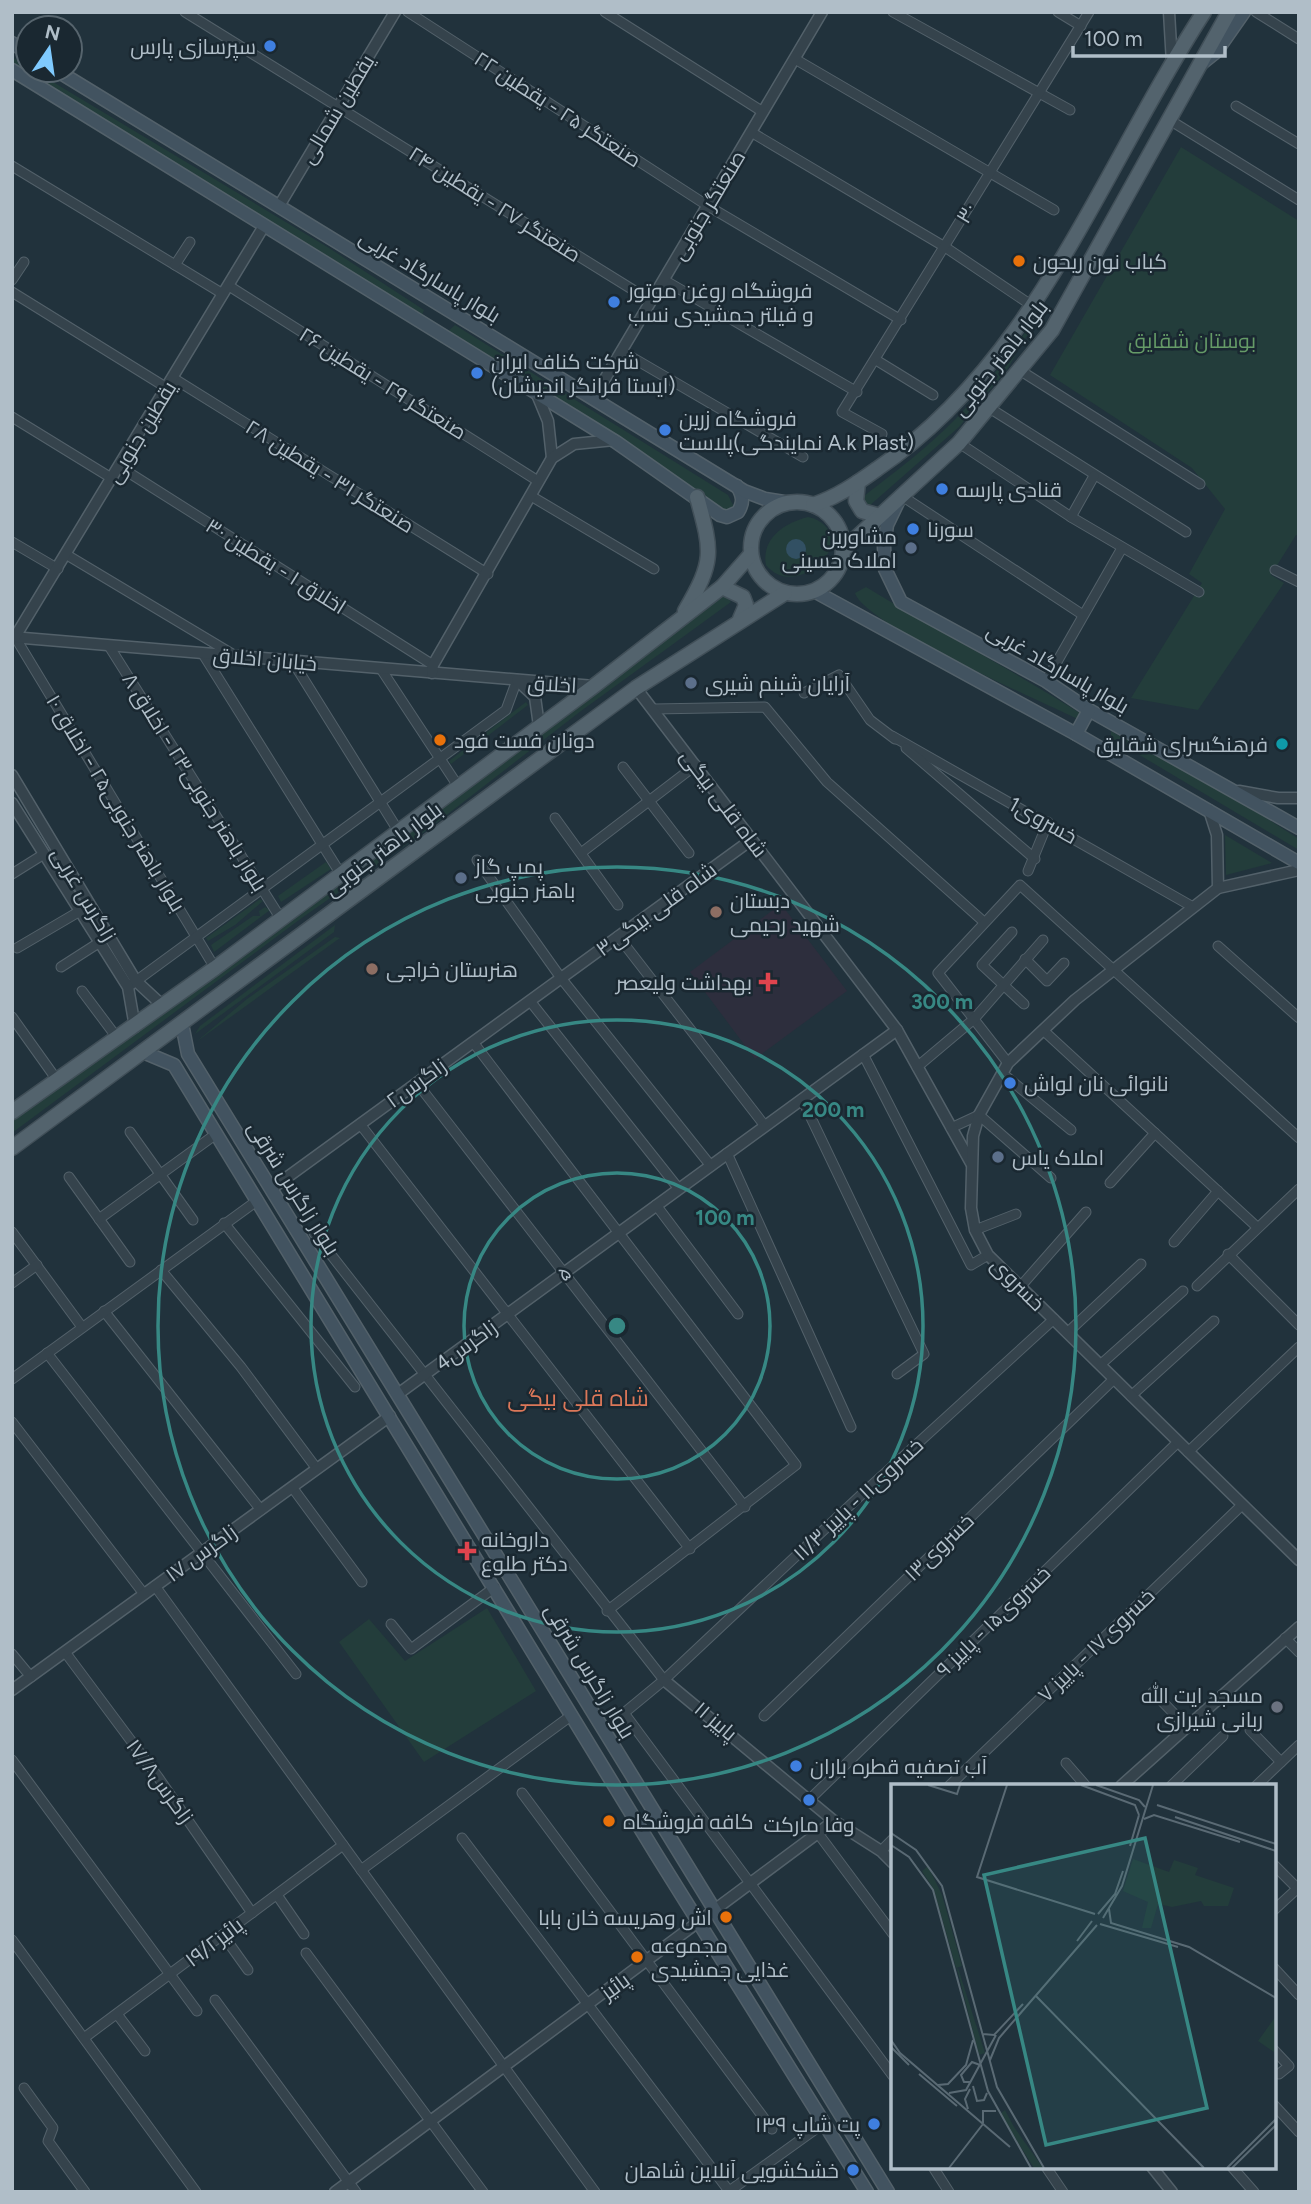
<svg xmlns="http://www.w3.org/2000/svg" width="1311" height="2204" viewBox="0 0 1311 2204" font-family="Figtree,Cairo,sans-serif">
  <rect width="100%" height="100%" fill="#21323c"/>
  <polygon fill="#2d2e3d" points="781,904 847,991 755,1059 690,972"/>
  <g fill="#233d3b">
    <polygon points="12,57 28,67 28,70 33,70 329,248 424,310 422,315 415,314 12,68"/>
    <polygon points="1181,147 1299,221 1299,535 1296,535 1271,575 1284,583 1198,710 1131,698 1202,583 1189,574 1225,509 1192,468 1050,375"/>
    <path d="M1044,306L1008,368L959,427L868,507L863,505V497C885,479 909,462 930,443C975,404 1010,354 1044,306Z"/>
    <polygon points="455,325 728,495 734,507 729,512 719,510 706,497 446,333"/>
    <path d="M808,517C822,520 828,527 834,540C826,568 788,592 766,565C761,539 784,523 808,517Z"/>
    <path d="M866,587C938,631 1012,670 1083,715L1080,720C1043,702 865,625 855,593Z"/>
    <polygon points="724,594 731,602 581,711 431,827 299,920 12,1133 12,1122 63,1083"/>
    <polygon points="526,702 528,705 451,764 449,761"/>
    <path d="M1111,731C1130,743 1150,750 1169,760C1214,783 1256,812 1299,839V850L1111,738Z"/>
    <polygon points="1225,835 1272,863 1226,875"/>
    <polygon points="326,862 331,869 281,902 278,896"/>
    <polygon points="260,899 263,901 235,925 208,941 206,938"/>
    <polygon points="265,907 270,910 214,952 211,945 253,916 260,916 259,911"/>
    <polygon points="335,925 334,932 195,1034 200,1026"/>
    <polygon points="335,937 340,938 196,1042 247,999"/>
    <polygon points="487,1608 536,1691 424,1762 339,1642 369,1619 405,1661"/>
  </g>
  <circle fill="#325063" cx="796" cy="549" r="10"/>
  <g fill="none" stroke-linecap="round" stroke-linejoin="round">
    <g stroke="#53616a" stroke-width="11">
      <g id="minor">
        <polyline points="185,12 651,301"/>
        <polyline points="408,12 708,206 901,320"/>
        <polyline points="605,12 763,112"/>
        <polyline points="893,12 1070,110"/>
        <polyline points="1058,12 1081,26"/>
        <polyline points="1256,12 1299,39"/>
        <polyline points="795,59 1054,210"/>
        <polyline points="1236,106 1299,144"/>
        <polyline points="1168,119 1299,200"/>
        <polyline points="751,132 945,247 1031,305"/>
        <polyline points="12,166 223,294"/>
        <polyline points="175,265 190,242"/>
        <polyline points="12,280 24,262"/>
        <polyline points="664,280 857,392"/>
        <polyline points="229,286 538,481"/>
        <polyline points="12,292 167,388"/>
        <polyline points="621,351 803,457"/>
        <polyline points="876,360 933,395"/>
        <polyline points="1021,371 1200,484"/>
        <polyline points="173,378 488,574"/>
        <polyline points="991,409 1186,532"/>
        <polyline points="12,417 113,479"/>
        <polyline points="882,434 842,412 1089,12"/>
        <polyline points="959,443 1071,517 1199,592"/>
        <polyline points="120,467 433,665"/>
        <polyline points="531,496 654,569"/>
        <polyline points="902,496 1083,615"/>
        <polyline points="1071,517 1094,476"/>
        <polyline points="12,542 58,569"/>
        <polyline points="67,555 234,655"/>
        <polyline points="1275,570 1299,582"/>
        <polyline points="15,637 215,968"/>
        <polyline points="109,646 281,919"/>
        <polyline points="203,654 342,876"/>
        <polyline points="293,662 399,832"/>
        <polyline points="381,669 458,786"/>
        <polyline points="1046,681 1122,548"/>
        <polyline points="804,693 839,675 870,720 895,739"/>
        <polyline points="654,709 765,707 827,782 984,922"/>
        <polyline points="892,736 1193,907"/>
        <polyline points="906,748 1035,859"/>
        <polyline points="623,767 689,853"/>
        <polyline points="555,818 618,905"/>
        <polyline points="581,853 696,765"/>
        <polyline points="477,860 561,978 711,1166"/>
        <polyline points="1028,871 1048,822"/>
        <polyline points="12,874 44,854"/>
        <polyline points="1012,932 982,965 1024,1004"/>
        <polyline points="618,936 765,1126"/>
        <polyline points="1218,946 1299,1018"/>
        <polyline points="17,948 80,911"/>
        <polyline points="1025,959 1047,981 1064,963"/>
        <polyline points="61,967 100,942"/>
        <polyline points="132,984 506,710 517,680"/>
        <polyline points="82,991 118,1039"/>
        <polyline points="530,1001 679,1189"/>
        <polyline points="12,1017 57,1080"/>
        <polyline points="1044,1031 1257,1227"/>
        <polyline points="473,1042 796,1465 607,1611"/>
        <polyline points="863,1054 971,1265 988,1255"/>
        <polyline points="1008,1063 938,973 1020,885 1299,1138"/>
        <polyline points="917,1067 974,1019 1043,940"/>
        <polyline points="1002,1073 1071,1130"/>
        <polyline points="417,1083 745,1507"/>
        <polyline points="802,1099 924,1354 897,1374"/>
        <polyline points="360,1124 690,1549"/>
        <polyline points="951,1128 979,1115 1051,1178"/>
        <polyline points="130,1132 193,1220"/>
        <polyline points="727,1153 851,1427"/>
        <polyline points="69,1177 130,1262"/>
        <polyline points="1110,1183 1155,1133"/>
        <polyline points="656,1205 738,1314"/>
        <polyline points="99,1219 216,1134"/>
        <polyline points="224,1223 355,1387"/>
        <polyline points="975,1230 1016,1214"/>
        <polyline points="12,1232 82,1327"/>
        <polyline points="314,1233 664,1680"/>
        <polyline points="1174,1242 1218,1191"/>
        <polyline points="1228,1254 1299,1325"/>
        <polyline points="161,1270 241,1367 317,1469"/>
        <polyline points="12,1283 37,1265"/>
        <polyline points="1197,1286 1299,1189"/>
        <polyline points="1020,1287 1086,1212"/>
        <polyline points="104,1311 261,1510"/>
        <polyline points="1067,1333 1141,1264"/>
        <polyline points="47,1353 296,1674"/>
        <polyline points="1100,1365 1183,1291"/>
        <polyline points="12,1379 258,1200"/>
        <polyline points="1131,1396 1214,1321"/>
        <polyline points="12,1422 144,1594"/>
        <polyline points="1188,1452 1299,1347"/>
        <polyline points="292,1487 362,1582"/>
        <polyline points="155,1586 595,2192"/>
        <polyline points="391,1624 411,1649 495,1587"/>
        <polyline points="1285,1638 1299,1652"/>
        <polyline points="65,1652 158,1777 252,1913"/>
        <polyline points="12,1654 31,1677"/>
        <polyline points="1153,1692 1187,1727"/>
        <polyline points="764,1716 1114,1379"/>
        <polyline points="1250,1730 1281,1762"/>
        <polyline points="12,1760 197,2011"/>
        <polyline points="1066,1763 1086,1786"/>
        <polyline points="949,1786 1242,1505"/>
        <polyline points="1171,1786 1223,1736"/>
        <polyline points="1256,1786 1299,1745"/>
        <polyline points="522,1793 772,2129"/>
        <polyline points="809,1800 1178,1442"/>
        <polyline points="817,1832 893,1934"/>
        <polyline points="462,1838 729,2191"/>
        <polyline points="881,1851 893,1839"/>
        <polyline points="1274,1865 1299,1890"/>
        <polyline points="361,1870 572,1715"/>
        <polyline points="277,1895 304,1934"/>
        <polyline points="1274,1910 1299,1887"/>
        <polyline points="223,1935 248,1970"/>
        <polyline points="12,1940 196,2192"/>
        <polyline points="306,1953 483,2192"/>
        <polyline points="1274,1968 1299,1995"/>
        <polyline points="215,2000 356,2192"/>
        <polyline points="117,2014 145,2051"/>
        <polyline points="84,2038 343,1845"/>
        <polyline points="1274,2050 1289,2066 1279,2074"/>
        <polyline points="893,2076 624,1713 664,1680 861,1495 1054,1319"/>
        <polyline points="24,2088 53,2128 48,2141 85,2192"/>
        <polyline points="1274,2105 1299,2132"/>
        <polyline points="933,2167 949,2192"/>
        <polyline points="1046,2167 1063,2192"/>
        <polyline points="1232,2167 1254,2192"/>
        <polyline points="728,2192 824,2123"/>
      </g>
    </g>
    <g stroke="#53616a" stroke-width="13">
      <g id="tertiary">
        <polyline points="1169,12 1172,63"/>
        <polyline points="279,206 395,12"/>
        <polyline points="536,392 548,421 552,458"/>
        <polyline points="593,399 822,12"/>
        <polyline points="12,637 594,686"/>
        <polyline points="15,637 264,226"/>
        <polyline points="432,673 433,665 552,458 574,444 614,440"/>
        <polyline points="517,680 535,697 539,726"/>
        <polyline points="636,688 897,1030 971,1163"/>
        <polyline points="12,775 136,981 163,1006"/>
        <polyline points="1239,791 1278,798 1299,798"/>
        <polyline points="12,803 128,987 135,1027"/>
        <polyline points="1209,810 1217,835 1218,888"/>
        <polyline points="1299,870 1218,888 1075,1000 1008,1063 979,1115 973,1136 971,1208 975,1230 988,1255 1299,1560"/>
        <polyline points="271,1189 751,840"/>
        <polyline points="398,1394 897,1030"/>
        <polyline points="664,1680 834,1821 881,1851 893,1863"/>
        <polyline points="12,1690 390,1416"/>
        <polyline points="1121,1786 1299,1627"/>
        <polyline points="1152,2167 1172,2192"/>
        <polyline points="335,2192 834,1821"/>
      </g>
    </g>
    <g stroke="#53616a" stroke-width="15">
      <g id="secondary">
        <polyline points="12,43 28,53"/>
        <polyline points="1201,64 1216,52 1244,12"/>
        <path d="M12,70L616,442L720,515L727,517L738,512C744,502 743,496 737,486"/>
        <polyline points="56,70 744,491 765,499 790,503"/>
        <polyline points="899,500 887,525 884,546 885,569 901,602 1046,681 1089,710 1299,828"/>
        <polyline points="814,591 1076,734 1299,863"/>
        <polyline points="1076,734 1089,710"/>
        <polyline points="182,1024 188,1054 888,2192"/>
        <polyline points="143,1052 174,1065 656,1854 867,2192"/>
      </g>
    </g>
    <g stroke="#414f58" stroke-width="17">
      <g id="primary">
        <polyline points="858,482 856,501 862,511 880,516"/>
        <circle cx="797" cy="548" r="46"/>
        <path d="M813,505C837,497 856,484 877,469C1036,362 1102,168 1204,12"/>
        <polyline points="843,550 959,443 1052,330 1229,12"/>
        <polyline points="722,587 743,597 746,605 740,619"/>
        <path d="M685,611C715,560 712,552 697,497"/>
        <polyline points="12,1112 215,968 594,686 722,587 751,554"/>
        <polyline points="12,1148 636,688 785,593"/>
      </g>
    </g>
    <use href="#minor" stroke="#35434c" stroke-width="9"/>
    <use href="#tertiary" stroke="#35434c" stroke-width="10"/>
    <use href="#secondary" stroke="#425360" stroke-width="12"/>
    <use href="#primary" stroke="#53636d" stroke-width="14"/>
  </g>
  <g fill="none" stroke="#378884" stroke-width="3.5">
    <circle cx="617" cy="1326" r="153"/>
    <circle cx="617" cy="1326" r="306"/>
    <circle cx="617" cy="1326" r="459"/>
  </g>
  <g fill="#3f7fe0" stroke="#1a2831" stroke-width="2.5">
    <circle cx="270" cy="46" r="7"/>
    <circle cx="614" cy="302" r="7"/>
    <circle cx="477" cy="373" r="7"/>
    <circle cx="665" cy="430" r="7"/>
    <circle cx="942" cy="489" r="7"/>
    <circle cx="913" cy="529" r="7"/>
    <circle cx="1010" cy="1083" r="7"/>
    <circle cx="796" cy="1766" r="7"/>
    <circle cx="809" cy="1800" r="7"/>
    <circle cx="874" cy="2124" r="7"/>
    <circle cx="853" cy="2170" r="7"/>
  </g>
  <g fill="#e8710a" stroke="#1a2831" stroke-width="2.5">
    <circle cx="1019" cy="261" r="7"/>
    <circle cx="440" cy="740" r="7"/>
    <circle cx="609" cy="1821" r="7"/>
    <circle cx="726" cy="1917" r="7"/>
    <circle cx="637" cy="1957" r="7"/>
  </g>
  <g fill="#5c6f8a" stroke="#1a2831" stroke-width="2.5">
    <circle cx="911" cy="548" r="7"/>
    <circle cx="691" cy="683" r="7"/>
    <circle cx="461" cy="878" r="7"/>
    <circle cx="998" cy="1157" r="7"/>
  </g>
  <circle fill="#0f9aa8" stroke="#1a2831" stroke-width="2.5" cx="1282" cy="744" r="7"/>
  <g fill="#8d6e63" stroke="#1a2831" stroke-width="2.5">
    <circle cx="716" cy="912" r="7"/>
    <circle cx="372" cy="969" r="7"/>
  </g>
  <g fill="#e0444e" stroke="#1a2831" stroke-width="2.5">
    <path d="M764.5 971.5h7v7h7v7h-7v7h-7v-7h-7v-7h7z"/>
    <path d="M463.5 1540.5h7v7h7v7h-7v7h-7v-7h-7v-7h7z"/>
  </g>
  <circle fill="#6b7280" stroke="#1a2831" stroke-width="2.5" cx="1277" cy="1707" r="7"/>
  <g text-anchor="middle" dominant-baseline="central" stroke-width="5" stroke-linejoin="round" paint-order="stroke">
    <g font-size="21" fill="#b0bec8" stroke="#1a2831" text-anchor="start">
      <text x="256" y="46" text-anchor="end">سپرسازی پارس</text>
      <text x="1033" y="261">کباب نون ریحون</text>
      <text x="628" y="290">فروشگاه روغن موتور<tspan x="628" dy="24">و فیلتر جمشیدی نسب</tspan></text>
      <text x="491" y="361">شرکت کناف ایران<tspan x="491" dy="24">(ایستا فرانگر اندیشان)</tspan></text>
      <text x="679" y="418">فروشگاه زرین<tspan x="679" dy="24">پلاست(نمایندگی A.k Plast)</tspan></text>
      <text x="956" y="489">قنادی پارسه</text>
      <text x="927" y="529">سورنا</text>
      <text x="897" y="536" text-anchor="end">مشاورین<tspan x="897" dy="24">املاک حسینی</tspan></text>
      <text x="705" y="683">آرایان شبنم شیری</text>
      <text x="454" y="740">دونان فست فود</text>
      <text x="1268" y="744" text-anchor="end">فرهنگسرای شقایق</text>
      <text x="475" y="866">پمپ گاز<tspan x="475" dy="24">باهنر جنوبی</tspan></text>
      <text x="730" y="900">دبستان<tspan x="730" dy="24">شهید رحیمی</tspan></text>
      <text x="386" y="969">هنرستان خراجی</text>
      <text x="752" y="982" text-anchor="end">بهداشت ولیعصر</text>
      <text x="1024" y="1083">نانوائی نان لواش</text>
      <text x="1012" y="1157">املاک یاس</text>
      <text x="481" y="1539">داروخانه<tspan x="481" dy="24">دکتر طلوع</tspan></text>
      <text x="1263" y="1695" text-anchor="end">مسجد ایت الله<tspan x="1263" dy="24">ربانی شیرازی</tspan></text>
      <text x="810" y="1766">آب تصفیه قطره باران</text>
      <text x="623" y="1821">کافه فروشگاه</text>
      <text x="809" y="1824" text-anchor="middle">وفا مارکت</text>
      <text x="712" y="1917" text-anchor="end">اش وهريسه خان بابا</text>
      <text x="651" y="1945">مجموعه<tspan x="651" dy="24">غذایی جمشیدی</tspan></text>
      <text x="860" y="2124" text-anchor="end">پت شاپ ۱۳۹</text>
      <text x="839" y="2170" text-anchor="end">خشکشویی آنلاین شاهان</text>
    </g>
    <g font-size="21" fill="#b0bec8" stroke="#1a2831">
      <text transform="translate(337 109) rotate(-59)">یقطین شمالی</text>
      <text transform="translate(558 109) rotate(33)">صنعتگر ۲۵ - یقطین ۲۲</text>
      <text transform="translate(495 204) rotate(32)">صنعتگر ۲۷ - یقطین ۲۴</text>
      <text transform="translate(708 205) rotate(-59)">صنعتگر جنوبی</text>
      <text transform="translate(966 213) rotate(-59)">۳۰</text>
      <text transform="translate(430 276) rotate(31)">بلوار پاسارگاد غربی</text>
      <text transform="translate(1000 358) rotate(-52)">بلوار باهنر جنوبی</text>
      <text transform="translate(383 383) rotate(32)">صنعتگر ۲۹ - یقطین ۲۶</text>
      <text transform="translate(141 432) rotate(-59)">یقطین جنوبی</text>
      <text transform="translate(330 476) rotate(32)">صنعتگر ۳۱ - یقطین ۲۸</text>
      <text transform="translate(276 566) rotate(32)">اخلاق ۱ - یقطین ۳۰</text>
      <text transform="translate(265 659) rotate(5)">خیابان اخلاق</text>
      <text transform="translate(1058 668) rotate(30)">بلوار پاسارگاد غربی</text>
      <text transform="translate(552 684) rotate(3)">اخلاق</text>
      <text transform="translate(195 782) rotate(58)">بلوار باهنر جنوبی۲۳ - اخلاق ۸</text>
      <text transform="translate(116 803) rotate(59)">بلوار باهنر جنوبی۲۵ - اخلاق ۱۰</text>
      <text transform="translate(724 803) rotate(53)">شاه قلی بیگی</text>
      <text transform="translate(1043 820) rotate(29)">خسروى1</text>
      <text transform="translate(383 849) rotate(-37)">بلوار باهنر جنوبی</text>
      <text transform="translate(84 894) rotate(59)">زاگرس غربی</text>
      <text transform="translate(656 909) rotate(-36)">شاه قلی بیگی۳</text>
      <text transform="translate(416 1083) rotate(-36)">زاگرس۲</text>
      <text transform="translate(294 1188) rotate(58)">بلوار زاگرس شرقی</text>
      <text transform="translate(564 1273) rotate(-36)">۵</text>
      <text transform="translate(1018 1284) rotate(45)">خسروى</text>
      <text transform="translate(466 1345) rotate(-36)">زاگرس4</text>
      <text transform="translate(858 1499) rotate(-43)">خسروى۱۱ - پاییز ۱۱/۳</text>
      <text transform="translate(939 1547) rotate(-44)">خسروى۱۳</text>
      <text transform="translate(201 1553) rotate(-36)">زاگرس ۱۷</text>
      <text transform="translate(993 1621) rotate(-44)">خسروى۱۵ - پاییز ۹</text>
      <text transform="translate(1096 1645) rotate(-44)">خسروى۱۷ - پاییز ۷</text>
      <text transform="translate(590 1671) rotate(59)">بلوار زاگرس شرقی</text>
      <text transform="translate(716 1721) rotate(40)">پاییز ۱۱</text>
      <text transform="translate(160 1781) rotate(54)">زاگرس۱۷/۸</text>
      <text transform="translate(214 1942) rotate(-37)">پائیز۱۹/۲</text>
      <text transform="translate(615 1986) rotate(-36)">پائیز</text>
    </g>
    <g font-size="21" fill="#659b67" stroke="#1a2831">
      <text x="1192" y="340">بوستان شقایق</text>
    </g>
    <g font-size="23" fill="#db7759" stroke="#1a2831">
      <text x="578" y="1398">شاه قلی بیگی</text>
    </g>
  </g>
  <g transform="translate(891 1784)">
    <rect width="385" height="385" fill="#21323c"/>
    <path d="M242,75L278,88L283,76L307,84L304,91L343,104L337,122H313L310,117L281,123L267,120L260,144H251L257,118L232,107ZM37,82L51,111L71,182L65,184L43,106L31,87ZM67,184L94,269L88,271L66,185ZM385,232V264L383,268L367,257ZM114,326L123,343L152,384H143L109,330Z" fill="#233d3b"/>
    <path fill="none" stroke="#5a6a74" stroke-width="2" d="M37,1L66,10L69,1M116,1L86,93L204,130M190,1L244,21L248,31M205,1L248,16L254,23M266,21L385,60M284,33L385,67M253,35L263,31L349,58M0,49L25,66L51,102L106,303L153,384M0,61L18,73L42,106L97,307L140,384M239,62L248,31M218,125L220,139L298,163L385,214M207,130L224,110L232,87M212,134L231,102L262,1M209,140L287,163M186,157L201,137M144,211L313,384M92,250L103,251L132,220M0,256L9,269L119,363M0,263L18,281M99,276L108,254L206,141M28,290L66,322M80,298H73L70,291L81,278L89,281M47,301L57,300L75,281L82,256M82,302L86,317L93,316L96,309M58,309L75,306L105,251M77,325L74,315L79,305M92,339V327H105M58,384L92,340M336,384L385,335M341,384L385,341"/>
    <path fill="#378884" fill-opacity="0.15" stroke="#378884" stroke-width="3.5" d="M254,54L316,324L155,361L93,91Z"/>
    <rect width="385" height="385" fill="none" stroke="#b0bec8" stroke-width="3.5"/>
  </g>
  <circle cx="617" cy="1326" r="10" fill="#378884" stroke="#1a2831" stroke-width="3.5"/>
  <g font-size="21" text-anchor="middle" font-weight="bold" fill="#378884" stroke="#1a2831" stroke-width="5" stroke-linejoin="round" paint-order="stroke">
    <text x="942" y="1009">300 m</text>
    <text x="833" y="1117">200 m</text>
    <text x="725" y="1225">100 m</text>
  </g>
  <rect width="1311" height="2204" fill="none" stroke="#b0bec8" stroke-width="28"/>
  <g transform="translate(49 49) rotate(13)"><circle r="33" fill="#1a2831" stroke="#56646d" stroke-width="2"/>
  <path d="M0-5L12 26L0 18L-12 26Z" fill="#7fcafe"/>
  <text y="-10" font-size="19" font-weight="bold" text-anchor="middle" fill="#b0bec8">N</text>
  </g>
  <path d="M1073 46v10h152v-10" fill="none" stroke="#b0bec8" stroke-width="3.5"/>
  <text x="1084" y="46" font-size="21" fill="#b0bec8" stroke="#1a2831" stroke-width="5" paint-order="stroke">100 m</text>
</svg>
